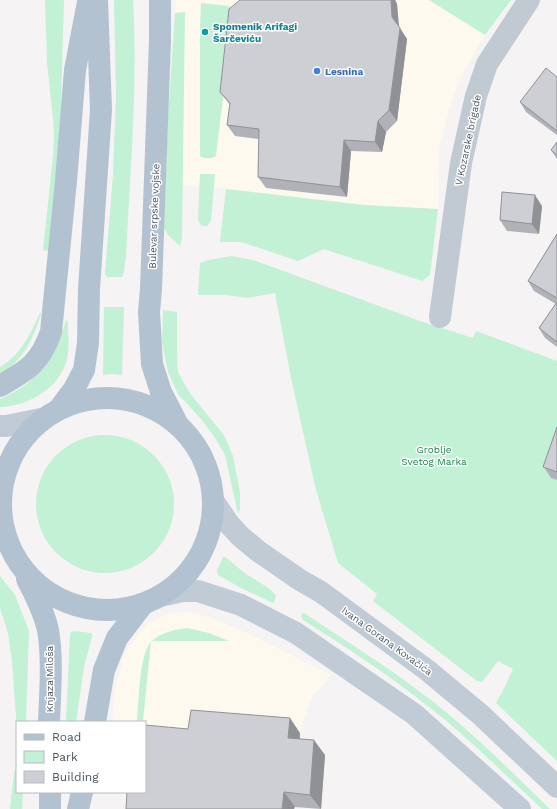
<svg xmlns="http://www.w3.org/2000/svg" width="557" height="809" viewBox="0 0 557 809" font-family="'Work Sans',sans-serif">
  <rect width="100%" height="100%" fill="#f5f3f3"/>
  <g fill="#fdf9ef">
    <polygon points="176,0 429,0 485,35 461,76 448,113 439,149 438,209 364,205 221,188 163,184"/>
    <polygon points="188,612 206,616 224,623 260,639 331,675 322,687 312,696 300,733 298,753 325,755 321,809 131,792 145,792 145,722 112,722 116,685 125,652 147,624 158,618 171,613"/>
  </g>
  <g fill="#c3f1d5">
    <polygon points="45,0 64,0 60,138 49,251 43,250 53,156 54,135 53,119 47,63"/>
    <path d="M114,0H133C138,86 130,172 126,257L124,271L122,277H107L105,274L113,175L116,96Z"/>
    <polygon points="429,0 511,0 485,35"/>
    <path d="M201,3L230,6C229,56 222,106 216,156C211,159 205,159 200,156V29Z"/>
    <polygon points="185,12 182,238 180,246 168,235 164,228 168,117 175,13"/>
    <polygon points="200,174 215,174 211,221 207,226 202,226 200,224 198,219"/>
    <polygon points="226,189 364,205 438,209 430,275 422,281 324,249 298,261 241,242 220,242"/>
    <polygon points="231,256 253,260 420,321 473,338 476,331 557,361 557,761 496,703 500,695 501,695 513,669 498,661 482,682 477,681 373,601 377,594 338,563 316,490 291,378 275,293 247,298 226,295 198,295 200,263 209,260"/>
    <polygon points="104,307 124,307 122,375 112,374 103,375"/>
    <polygon points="163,310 177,312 177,352 178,372 187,389 196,401 224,435 233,456 240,493 240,509 238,514 225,455 214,436 201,419 178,394 168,372 162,342"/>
    <path d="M40,313L41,314C34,339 22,361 0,375V367C20,356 31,333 40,313Z"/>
    <path d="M66,320L68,322C68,335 70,350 66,363C57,390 27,406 0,407V399C36,384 55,358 66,320Z"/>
    <circle cx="105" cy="504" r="69"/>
    <polygon points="223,557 225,557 246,574 267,587 276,595 275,600 273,603 241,588 218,575 217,571"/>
    <polygon points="0,576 15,595 29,631 26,722 17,722 17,730 12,661 8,633 0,608"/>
    <path d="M304,613C352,645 401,675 446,712C482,742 516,776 550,809H542C505,775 469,738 429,707C389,675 346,647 303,620L301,616L302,614Z"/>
    <path d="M187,628L209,633L229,641H151L143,721L137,720C139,702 139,652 152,641C161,632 175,630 187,628Z"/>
    <polygon points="74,631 92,633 92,636 84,667 76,722 66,722 70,634 71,632"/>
    <polygon points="17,766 17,792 23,792 22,809 10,809 14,772"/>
  </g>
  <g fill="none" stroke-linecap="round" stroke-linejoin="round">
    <polyline stroke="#c1cad2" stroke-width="22" points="440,317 461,163 476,96 487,64 529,0"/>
    <g stroke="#c1cbd6" stroke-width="22">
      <polyline points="0,426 6,426 41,419"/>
      <polyline points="214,502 229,524 240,536 258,551 300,580 321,592 427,670 481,715 557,787"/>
      <polyline points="0,521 2,524"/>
      <polyline points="160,596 183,591 198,591 241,605 296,633 414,714 520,809"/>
    </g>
    <g stroke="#b3c2d1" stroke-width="22">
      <polyline points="160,0 160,40 151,289 149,312 152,364 161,392 177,423"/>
      <path d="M0,386C28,370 40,363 51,332L66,181L75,70L88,2"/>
      <circle cx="107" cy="504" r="106"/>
      <polyline points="59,409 74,389 84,370 88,343 89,289 101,110 97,0"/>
      <path d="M27,579C36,596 44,612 48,630C53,659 50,693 49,722"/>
      <polyline points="95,722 104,670 117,638 143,604"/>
      <polyline points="50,792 50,809"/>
      <polyline points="78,809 82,792"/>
    </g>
  </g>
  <g fill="#b0b2b7">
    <polygon points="240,0 395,0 397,4 399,27 407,39 397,121 386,132 382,152 351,151 347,197 266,188 258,177 259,139 235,136 227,125 230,105 220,92"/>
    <polygon points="557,77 557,135 526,112 520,102"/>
    <polygon points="557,142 557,159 551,150"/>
    <polygon points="542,206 539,234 507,231 500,220"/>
    <polygon points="557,234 557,347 545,338 539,328 556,304 534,291 528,281"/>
    <polygon points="557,427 557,480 551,478 544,467"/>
    <polygon points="188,729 300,733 300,739 325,755 321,809 295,807"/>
  </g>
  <g fill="#909195">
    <polygon points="391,0 395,0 397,4 399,28 392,17"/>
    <polygon points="400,28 407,39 397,121 389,110"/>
    <polygon points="378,121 386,132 382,152 375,142"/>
    <polygon points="344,140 351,151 347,197 340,187"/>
    <polygon points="535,195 542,206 539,234 532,224"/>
    <polygon points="290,718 300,733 298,754 288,738"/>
    <polygon points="314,740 325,755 321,809 310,795"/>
    <polygon points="284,792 295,807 294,809 282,809"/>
  </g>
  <g fill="#cdcfd5" stroke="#909195">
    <polygon points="240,0 391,0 392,17 400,28 389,110 378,121 375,142 344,140 340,187 258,177 259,129 227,125 230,103 220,92 229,9"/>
    <polygon points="546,68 557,77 557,131 520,102"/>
    <polygon points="557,142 557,155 551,150"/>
    <polygon points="502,192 535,195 532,224 500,220"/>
    <polygon points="557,234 557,298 528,281"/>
    <polygon points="557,302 557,342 539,328"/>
    <polygon points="557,427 557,472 543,467"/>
    <polygon points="191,710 290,718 288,738 314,740 310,795 284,792 282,809 126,809 127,792 145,792 145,725 188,729"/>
  </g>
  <circle fill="#0f9aa8" stroke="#fff" stroke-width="1.5" cx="205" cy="32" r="4"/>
  <circle fill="#3f7fe0" stroke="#fff" stroke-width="1.5" cx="317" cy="71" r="4"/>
  <g text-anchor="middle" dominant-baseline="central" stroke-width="3" stroke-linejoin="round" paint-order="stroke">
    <g font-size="10" font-weight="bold" fill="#0d838f" stroke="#fff" text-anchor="start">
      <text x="213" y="26">Spomenik Arifagi<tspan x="213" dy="12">Šarčeviću</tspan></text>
    </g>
    <g font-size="10" font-weight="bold" fill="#366cbe" stroke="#fff" text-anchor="start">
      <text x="325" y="71">Lesnina</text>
    </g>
    <g font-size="10" fill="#4a5661" stroke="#fff">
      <text transform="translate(468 140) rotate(-78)">V Kozarske brigade</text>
      <text transform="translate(154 216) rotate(-88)">Bulevar srpske vojske</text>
      <text transform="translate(387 641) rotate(36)">Ivana Gorana Kovačića</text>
      <text transform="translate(49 679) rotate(-90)">Knjaza Miloša</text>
    </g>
    <g font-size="10" fill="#17864f" stroke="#fff">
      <text x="434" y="449">Groblje<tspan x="434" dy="12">Svetog Marka</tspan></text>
    </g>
  </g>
  <rect x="16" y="721" width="130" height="72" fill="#ffffff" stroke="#b7bbc0"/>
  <rect x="24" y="734" width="20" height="6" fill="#b3c2d1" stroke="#b7bbc0"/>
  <text x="52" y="741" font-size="12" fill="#4a5661">Road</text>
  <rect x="24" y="751" width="20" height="12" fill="#c3f1d5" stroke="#b7bbc0"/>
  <text x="52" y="761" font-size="12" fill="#4a5661">Park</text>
  <rect x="24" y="771" width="20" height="12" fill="#cdcfd5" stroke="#b7bbc0"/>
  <text x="52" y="781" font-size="12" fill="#4a5661">Building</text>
</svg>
